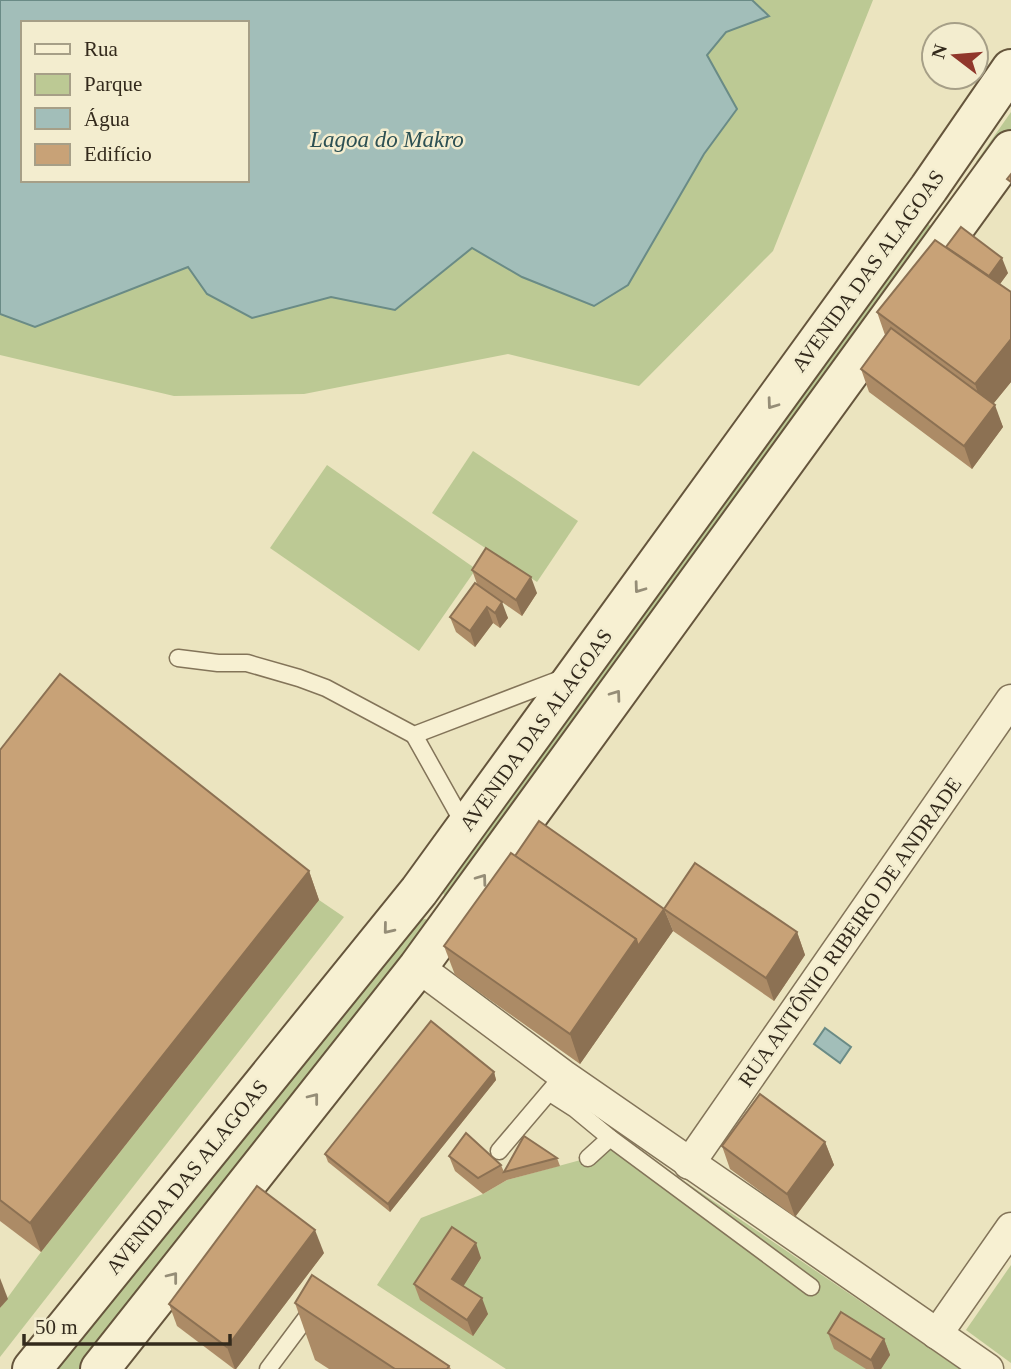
<svg xmlns="http://www.w3.org/2000/svg" width="1011" height="1369" viewBox="0 0 1011 1369" font-family="Georgia,serif">
  <rect width="100%" height="100%" fill="#ebe4bf"/>
  <g fill="#bcc994" fill-rule="evenodd">
    <path d="M0,0H873L773,251L639,386L508,354L304,394L174,396L0,355ZM23,23H247V180H23Z"/>
    <polygon points="1011,112 1011,129 985,166 976,162"/>
    <polygon points="925,220 931,227 854,333 856,348 456,899 445,898 438,878"/>
    <polygon points="473,451 578,521 537,582 432,513"/>
    <polygon points="327,465 476,569 419,651 270,548"/>
    <polygon points="319,900 344,917 0,1357 0,1308 41,1252"/>
    <polygon points="426,919 436,933 85,1369 45,1369 409,921"/>
    <polygon points="625,1141 960,1369 506,1369 377,1285 421,1218 483,1194 507,1180 588,1158"/>
    <polygon points="1011,1265 1011,1363 966,1330"/>
  </g>
  <g fill="#a2beb9" stroke="#6a8b86" stroke-width="2" fill-rule="evenodd">
    <path d="M0,0H752L769,16L726,32L707,55L737,109L704,154L628,285L594,306L522,277L472,248L395,310L331,297L252,318L207,294L188,267L35,327L0,314ZM23,23H247V180H23Z"/>
    <polygon points="825,1028 851,1047 840,1063 814,1044"/>
  </g>
  <g fill="none" stroke-linecap="round" stroke-linejoin="round">
    <g stroke="#837459" stroke-width="19">
      <g id="lane">
        <polyline points="178,658 218,663 247,663 299,678 326,688 414,735 563,678"/>
        <polyline points="414,735 465,826"/>
        <polyline points="550,1093 575,1109 610,1138 811,1287"/>
        <polyline points="499,1151 555,1085"/>
        <polyline points="588,1158 610,1138"/>
        <polyline points="268,1369 315,1306"/>
      </g>
    </g>
    <g stroke="#837459" stroke-width="33">
      <g id="street">
        <polyline points="418,967 563,1075 988,1369"/>
        <polyline points="689,1164 1011,700"/>
        <polyline points="937,1334 1011,1228"/>
      </g>
    </g>
    <g stroke="#65553c" stroke-width="42">
      <g id="secondary">
        <polyline points="32,1369 419,891 929,188 1011,69"/>
        <polyline points="100,1369 418,967 1011,150"/>
      </g>
    </g>
    <use href="#lane" stroke="#f7f0d2" stroke-width="16"/>
    <use href="#street" stroke="#f7f0d2" stroke-width="30"/>
    <use href="#secondary" stroke="#f7f0d2" stroke-width="38"/>
  </g>
  <g fill="#ac8b66">
    <polygon points="946,247 1008,273 1000,284 1011,382 993,404 1003,427 972,469 869,392 861,369 885,335 877,312"/>
    <polygon points="472,570 537,593 522,616 499,600 508,618 500,628 493,623 475,647 456,632 450,617 477,584"/>
    <polygon points="0,750 309,871 319,900 41,1252 0,1221"/>
    <polygon points="515,856 664,909 673,931 580,1064 455,975 444,946"/>
    <polygon points="664,909 797,932 805,955 774,1001 673,931"/>
    <polygon points="494,1072 496,1080 390,1212 328,1162 325,1154"/>
    <polygon points="825,1142 834,1165 795,1217 730,1169 722,1146"/>
    <polygon points="449,1156 501,1165 504,1172 557,1158 560,1166 507,1180 483,1194 455,1171"/>
    <polygon points="324,1253 236,1369 234,1369 177,1326 169,1304"/>
    <polygon points="481,1258 463,1286 488,1314 473,1336 420,1300 414,1284"/>
    <polygon points="295,1303 449,1366 451,1369 329,1369 315,1360"/>
    <polygon points="828,1333 884,1339 890,1355 881,1369 866,1369 834,1349"/>
  </g>
  <g fill="#8c7153">
    <polygon points="1002,258 1008,273 989,299 984,284"/>
    <polygon points="1011,339 1011,382 985,414 975,384"/>
    <polygon points="995,405 1003,427 972,469 964,446"/>
    <polygon points="531,577 537,593 522,616 516,600"/>
    <polygon points="502,602 508,618 500,628 495,613"/>
    <polygon points="487,607 493,623 475,647 470,631"/>
    <polygon points="309,871 319,900 41,1252 30,1223"/>
    <polygon points="664,909 673,931 580,1064 570,1034 636,939"/>
    <polygon points="797,932 805,955 774,1001 766,978"/>
    <polygon points="494,1072 496,1080 390,1212 388,1204"/>
    <polygon points="825,1142 834,1165 795,1217 787,1194"/>
    <polygon points="315,1230 324,1253 236,1369 235,1369 227,1347"/>
    <polygon points="476,1243 481,1258 458,1295 452,1279"/>
    <polygon points="0,1278 8,1299 0,1308"/>
    <polygon points="482,1298 488,1314 473,1336 467,1320"/>
    <polygon points="884,1339 890,1355 881,1369 874,1369 871,1360"/>
  </g>
  <g fill="#c8a277" stroke="#8c7153" stroke-width="2">
    <polygon points="1011,174 1011,182 1007,179"/>
    <polygon points="961,227 1002,258 989,276 946,247"/>
    <polygon points="935,240 1011,292 1011,339 975,384 877,312"/>
    <polygon points="891,328 995,405 964,446 861,369"/>
    <polygon points="486,548 531,577 516,600 472,570"/>
    <polygon points="475,583 502,602 495,613 487,607 470,631 450,617"/>
    <polygon points="60,674 309,871 30,1223 0,1200 0,750"/>
    <polygon points="539,821 664,909 638,946 636,939 515,856"/>
    <polygon points="511,853 636,939 570,1034 444,946"/>
    <polygon points="695,863 797,932 766,978 664,909"/>
    <polygon points="431,1021 494,1072 388,1204 325,1154"/>
    <polygon points="760,1094 825,1142 787,1194 722,1146"/>
    <polygon points="466,1133 501,1165 478,1178 449,1156"/>
    <polygon points="524,1136 557,1158 504,1172"/>
    <polygon points="257,1186 315,1230 227,1347 169,1304"/>
    <polygon points="452,1227 476,1243 452,1279 482,1298 467,1320 414,1284"/>
    <polygon points="312,1275 449,1366 447,1369 395,1369 295,1303"/>
    <polygon points="841,1312 884,1339 871,1360 828,1333"/>
  </g>
  <defs><path id="oneway-chevron" d="M-2-3.5L2.5 0L-2 3.5" fill="none" stroke-width="1.6" stroke-linecap="round" stroke-linejoin="round" transform="scale(1.75)"/></defs>
  <g stroke="#958d77">
    <use href="#oneway-chevron" transform="translate(772 404) rotate(126)"/>
    <use href="#oneway-chevron" transform="translate(639 588) rotate(126)"/>
    <use href="#oneway-chevron" transform="translate(616 695) rotate(-54)"/>
    <use href="#oneway-chevron" transform="translate(482 879) rotate(-54)"/>
    <use href="#oneway-chevron" transform="translate(388 929) rotate(129)"/>
    <use href="#oneway-chevron" transform="translate(314 1098) rotate(-52)"/>
    <use href="#oneway-chevron" transform="translate(173 1277) rotate(-52)"/>
  </g>
  <g text-anchor="middle" dominant-baseline="central" stroke-width="5" stroke-linejoin="round" paint-order="stroke">
    <g font-size="21" fill="#332a1c" stroke="#f3edcf">
      <text transform="translate(868 271) rotate(-54)">AVENIDA DAS ALAGOAS</text>
      <text transform="translate(536 730) rotate(-54)">AVENIDA DAS ALAGOAS</text>
      <text transform="translate(850 932) rotate(-55)">RUA ANTÔNIO RIBEIRO DE ANDRADE</text>
      <text transform="translate(187 1177) rotate(-51)">AVENIDA DAS ALAGOAS</text>
    </g>
    <g font-size="23" font-style="italic" fill="#2c5053" stroke="#f3edcf">
      <text x="387" y="139">Lagoa do Makro</text>
    </g>
  </g>
  <rect x="21" y="21" width="228" height="161" fill="#f3edcf" stroke="#a69f87" stroke-width="2"/>
  <rect x="35" y="44" width="35" height="10" fill="#f7f0d2" stroke="#a69f87" stroke-width="2"/>
  <text x="84" y="56" font-size="21" fill="#332a1c">Rua</text>
  <rect x="35" y="74" width="35" height="21" fill="#bcc994" stroke="#a69f87" stroke-width="2"/>
  <text x="84" y="91" font-size="21" fill="#332a1c">Parque</text>
  <rect x="35" y="108" width="35" height="21" fill="#a2beb9" stroke="#a69f87" stroke-width="2"/>
  <text x="84" y="126" font-size="21" fill="#332a1c">Água</text>
  <rect x="35" y="144" width="35" height="21" fill="#c8a277" stroke="#a69f87" stroke-width="2"/>
  <text x="84" y="161" font-size="21" fill="#332a1c">Edifício</text>
  <g transform="translate(955 56) rotate(286)"><circle r="33" fill="#f3edcf" stroke="#a69f87" stroke-width="2"/>
  <path d="M0-5L12 26L0 18L-12 26Z" fill="#90372b"/>
  <text y="-10" font-size="19" font-weight="bold" text-anchor="middle" fill="#332a1c">N</text>
  </g>
  <path d="M24 1334v10h206v-10" fill="none" stroke="#332a1c" stroke-width="3.5"/>
  <text x="35" y="1334" font-size="21" fill="#332a1c" stroke="#f3edcf" stroke-width="5" paint-order="stroke">50 m</text>
</svg>
